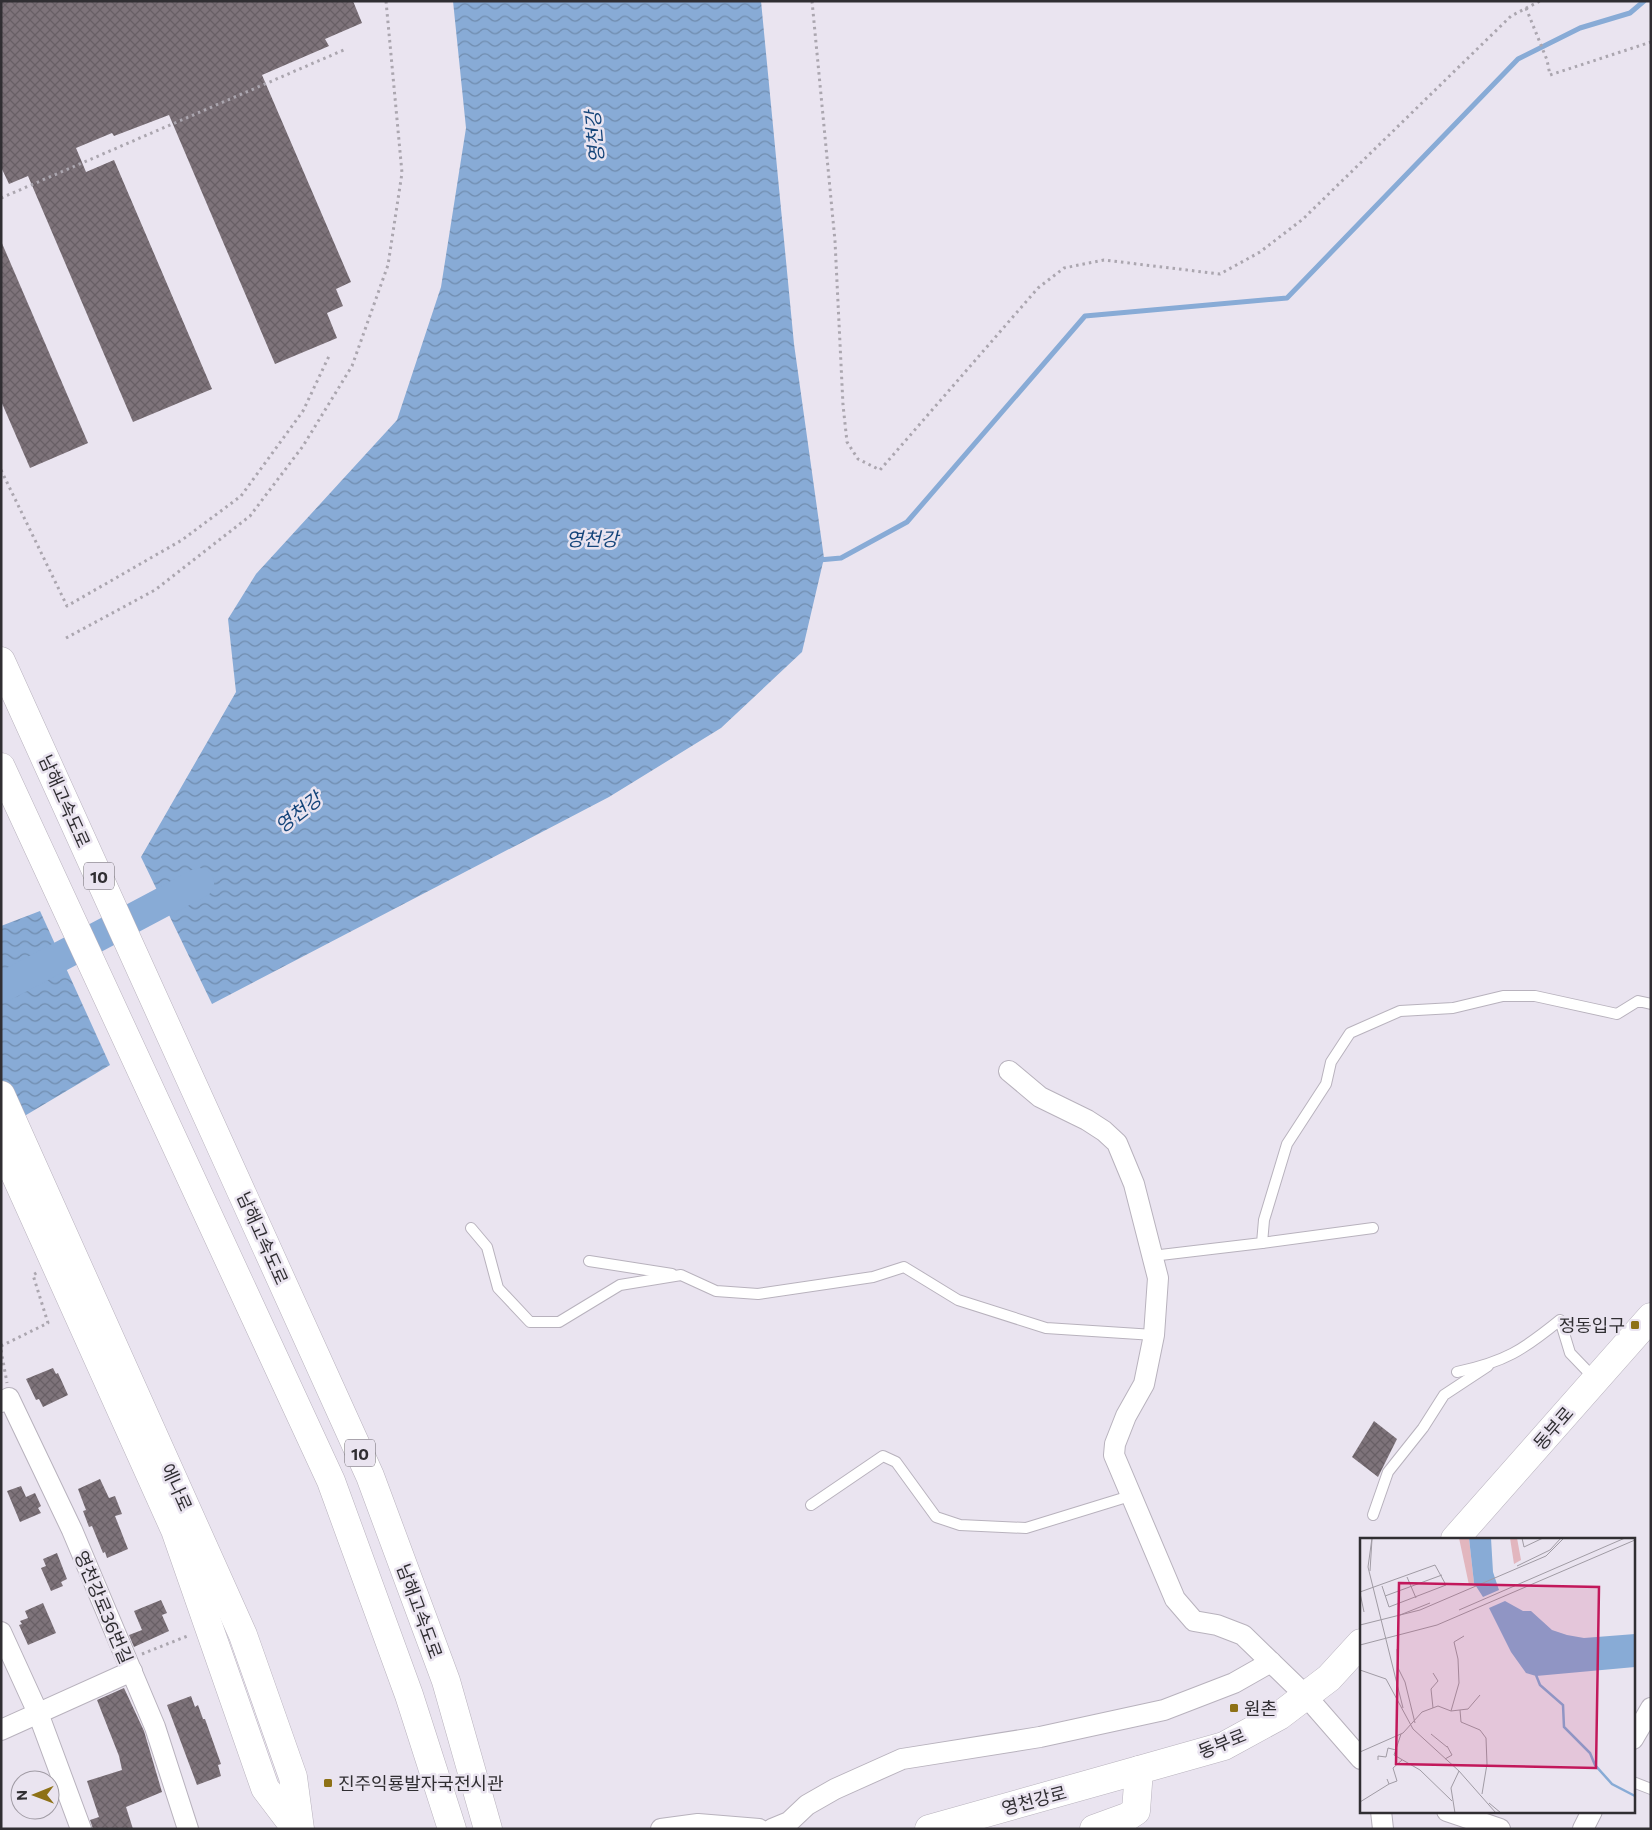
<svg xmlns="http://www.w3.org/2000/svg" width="1652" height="1830" viewBox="0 0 1652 1830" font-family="Commissioner,'Noto Sans KR',sans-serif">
  <defs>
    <pattern id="water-waves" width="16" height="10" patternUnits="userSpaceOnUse" patternTransform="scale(1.25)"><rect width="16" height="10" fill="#88abd6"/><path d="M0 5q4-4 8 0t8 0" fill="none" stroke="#708cae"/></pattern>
    <pattern id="building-cross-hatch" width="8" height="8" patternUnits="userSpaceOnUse" patternTransform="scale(1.25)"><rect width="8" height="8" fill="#7e737a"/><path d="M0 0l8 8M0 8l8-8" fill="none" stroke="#685f65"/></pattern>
  </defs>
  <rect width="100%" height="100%" fill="#eae4f0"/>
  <g fill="url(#water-waves)">
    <polygon points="453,1 761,1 794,344 824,558 802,652 721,728 609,797 212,1004 141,857 236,692 228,619 256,574 397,420 441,287 466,128"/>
    <polygon points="40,911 110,1065 1,1130 1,926"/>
  </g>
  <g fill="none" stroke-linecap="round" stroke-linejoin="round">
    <polyline stroke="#88abd6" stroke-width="5" points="819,560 841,558 907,522 1085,316 1287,298 1518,59 1580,28 1630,13 1644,1"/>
    <polyline stroke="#88abd6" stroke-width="30" points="1,988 199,883"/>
  </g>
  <g fill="url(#building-cross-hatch)">
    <polygon points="1,1 353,1 362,23 325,39 329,46 262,75 351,282 336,289 343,306 327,313 337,338 275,364 169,115 114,136 112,133 76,148 86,172 114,160 212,389 133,422 28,176 9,184 1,167"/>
    <polygon points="1,241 88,443 30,468 1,401"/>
    <polygon points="53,1368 56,1374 58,1373 68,1395 43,1407 39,1399 36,1400 26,1379"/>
    <polygon points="1374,1421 1397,1439 1378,1477 1352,1457"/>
    <polygon points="100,1479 109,1498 115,1496 122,1514 115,1516 128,1549 107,1558 105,1552 103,1553 92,1526 89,1527 83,1511 86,1510 78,1489"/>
    <polygon points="21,1486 26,1497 35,1493 41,1506 38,1508 41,1513 20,1522 7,1491"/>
    <polygon points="57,1553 67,1579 61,1582 63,1586 51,1591 41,1568 46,1566 43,1559"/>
    <polygon points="161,1600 167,1613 162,1615 169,1631 134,1647 129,1635 142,1630 134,1611"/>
    <polygon points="43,1603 56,1633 28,1645 19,1625 22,1624 20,1621 28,1618 25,1611"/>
    <polygon points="124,1688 144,1731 162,1792 126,1807 133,1829 93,1829 90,1820 99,1817 87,1781 122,1770 119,1756 97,1700"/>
    <polygon points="191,1696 195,1707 198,1705 203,1719 205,1719 221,1764 218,1765 221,1776 197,1785 167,1705"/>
  </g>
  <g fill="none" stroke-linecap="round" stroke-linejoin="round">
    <g stroke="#b8b2bd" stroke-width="12">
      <g id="lane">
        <polyline points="471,1228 487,1247 498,1288 530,1322 559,1322 620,1285 681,1275 716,1291 758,1294 873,1277 904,1267 958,1300 1046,1328 1154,1335"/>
        <polyline points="1262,1243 1373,1228"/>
        <polyline points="1152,1256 1262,1243 1264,1220 1287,1144 1326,1084 1331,1062 1350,1033 1400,1011 1453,1008 1503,996 1535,996 1617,1014 1638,1001 1651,1004"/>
        <polyline points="589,1261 672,1274"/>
        <path d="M1457,1372C1505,1362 1523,1350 1560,1320L1570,1353L1595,1379"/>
        <polyline points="811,1505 883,1456 896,1462 936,1517 960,1525 1026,1528 1130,1496"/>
        <polyline points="1373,1515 1388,1472 1423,1428 1444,1395 1488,1366"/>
        <polyline points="1633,1782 1651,1789"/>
      </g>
    </g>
    <g stroke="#b8b2bd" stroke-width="22">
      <g id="street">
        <polyline points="1009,1071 1040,1097 1087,1120 1104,1131 1117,1143 1134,1184 1158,1278 1154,1335 1144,1384 1126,1416 1115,1444 1114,1455 1175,1599 1194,1621 1217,1625 1243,1635 1306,1696 1361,1759"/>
        <polyline points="1,1402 9,1398 72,1530 155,1727 188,1829"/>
        <polyline points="1,1632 38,1713 81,1829"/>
        <polyline points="1,1730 132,1671"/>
        <polyline points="1633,1739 1651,1708"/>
        <polyline points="1381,1811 1383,1829"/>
        <polyline points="1447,1811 1500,1829"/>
        <polyline points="661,1829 698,1824 759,1829"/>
        <polyline points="772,1829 789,1822 807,1805 835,1789 902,1759 1040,1737 1164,1710 1234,1683 1271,1662"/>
        <polyline points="1583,1829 1592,1811"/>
      </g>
    </g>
    <g stroke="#b8b2bd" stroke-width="29">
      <g id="secondary">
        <polyline points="1,1095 243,1635 293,1777 300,1829"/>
        <polyline points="1,1143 175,1530 265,1788 296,1829"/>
        <polyline points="1455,1539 1651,1317"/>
        <polyline points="929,1829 1139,1770"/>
        <polyline points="1094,1829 1127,1817 1136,1811 1139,1770 1224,1746 1279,1716 1329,1678 1361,1643"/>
      </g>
    </g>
    <g stroke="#b8b2bd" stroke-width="29">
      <g id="highway">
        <polyline points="1,661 370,1476 446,1681 488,1829"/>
        <polyline points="1,767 331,1481 409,1695 452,1829"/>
      </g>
    </g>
    <g stroke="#aba6af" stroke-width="3" stroke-dasharray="2.5 4" stroke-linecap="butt">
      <polyline points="812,1 835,241 843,405 847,442 858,459 880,470 1038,288 1064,268 1104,260 1220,274 1260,252 1303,219 1511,16 1540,1"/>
      <polyline points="1526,8 1547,60 1550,75 1651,42"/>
      <polyline points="1,198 346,49"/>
      <polyline points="1,470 67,606 182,540 241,496 303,411 330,354"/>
      <polyline points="66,638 155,590 250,516 303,446 352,366 388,265 402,173 386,1"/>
      <polyline points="1,1346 48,1323 33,1275 38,1272"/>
      <polyline points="1,1350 7,1383"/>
      <polyline points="142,1654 190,1635"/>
    </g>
    <use href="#lane" stroke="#fff" stroke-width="10"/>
    <use href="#street" stroke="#fff" stroke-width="20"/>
    <use href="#secondary" stroke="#fff" stroke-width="28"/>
    <use href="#highway" stroke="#fff" stroke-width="28"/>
  </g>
  <g fill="#8e7116" stroke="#eae4f0" stroke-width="2">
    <rect x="1630" y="1320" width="10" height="10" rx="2.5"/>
    <rect x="1229" y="1703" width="10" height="10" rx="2.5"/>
    <rect x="323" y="1778" width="10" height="10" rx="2.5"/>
  </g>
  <g text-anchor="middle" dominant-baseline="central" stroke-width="5" stroke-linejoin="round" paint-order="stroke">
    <g fill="#eae4f0" stroke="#68656b" stroke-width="1">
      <rect x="84" y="862.5" width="30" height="27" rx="4"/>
      <rect x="345" y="1439.5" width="30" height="27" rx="4"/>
    </g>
    <g font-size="16" font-weight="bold" fill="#302e32">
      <text x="99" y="876">10</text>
      <text x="360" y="1453">10</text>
    </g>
    <g font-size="18" fill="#302e32" stroke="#eae4f0">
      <text transform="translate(65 801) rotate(66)">남해고속도로</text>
      <text transform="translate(263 1238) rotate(66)">남해고속도로</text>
      <text transform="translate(1553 1428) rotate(-49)">동부로</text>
      <text transform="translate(177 1487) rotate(66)">에나로</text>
      <text transform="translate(104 1607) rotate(67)">영천강로36번길</text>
      <text transform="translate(420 1611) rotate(70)">남해고속도로</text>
      <text transform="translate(1222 1743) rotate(-22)">동부로</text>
      <text transform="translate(1034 1800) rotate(-15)">영천강로</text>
    </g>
    <g font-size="18" fill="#302e32" stroke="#eae4f0" text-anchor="start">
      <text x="1625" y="1325" text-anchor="end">정동입구</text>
      <text x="1244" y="1708">원촌</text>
      <text x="338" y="1783">진주익룡발자국전시관</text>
    </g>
    <g font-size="19" font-style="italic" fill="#15457a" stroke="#eae4f0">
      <text transform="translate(594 137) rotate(-95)">영천강</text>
      <text x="592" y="538">영천강</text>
      <text transform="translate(298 812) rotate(-38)">영천강</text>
    </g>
  </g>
  <g transform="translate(1360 1538)">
    <rect width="275" height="275" fill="#eae4f0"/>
    <path d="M99,0H109L114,45L109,47ZM150,0H157L161,22L154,26Z" fill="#e2b6be"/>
    <path d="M109,0H131L133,34L139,52L123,59L114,45ZM145,63L163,73H171L192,92L207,97L224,100L275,96V129L176,138L166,135L151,114L129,70Z" fill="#88abd6"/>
    <path fill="none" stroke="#88abd6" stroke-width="2.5" d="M176,137L180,147L203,167L204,189L230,215L235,227L252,246L275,258"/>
    <path fill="none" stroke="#a09ba4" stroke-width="1" d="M12,0L8,29L43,170M162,0L164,9L183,0M157,28L190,12L201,0M10,33L12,1M47,39L56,60M0,54L75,27L86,47L29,69L22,48M0,55L4,74M25,58L82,37M99,72L265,0M40,77L70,65M0,87L60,72L186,18L204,0M0,107L77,87L275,2M37,111L38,130L45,144L55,185M0,132L26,141L53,191L99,233L136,275M73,135L78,143L71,151L73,170M100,172L101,184L120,192L126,200L127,226L122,256M91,173L99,145L98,121L94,104L104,98M41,196L34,217L60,232L92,263M71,196L87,209M0,214L43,195L62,174L78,168L91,173L108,171L120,157M85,221L92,217L87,208M18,222V218L26,219L28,210L36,212M27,241L29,246L37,243L33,230L42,222M0,264L29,246M129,265L141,275M95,275L91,250L99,233"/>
    <path fill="#c2185b" fill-opacity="0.15" stroke="#c2185b" stroke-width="2.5" d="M39,45L239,49L236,230L36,226Z"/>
    <rect width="275" height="275" fill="none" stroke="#302e32" stroke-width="2.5"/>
  </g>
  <rect width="1652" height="1830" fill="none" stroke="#302e32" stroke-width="5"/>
  <g transform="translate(35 1795) rotate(269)"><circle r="24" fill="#eae4f0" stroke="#a09ba4"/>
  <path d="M0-4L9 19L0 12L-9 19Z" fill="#8e7116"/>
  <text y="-8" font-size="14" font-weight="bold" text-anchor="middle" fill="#302e32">N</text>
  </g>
</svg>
